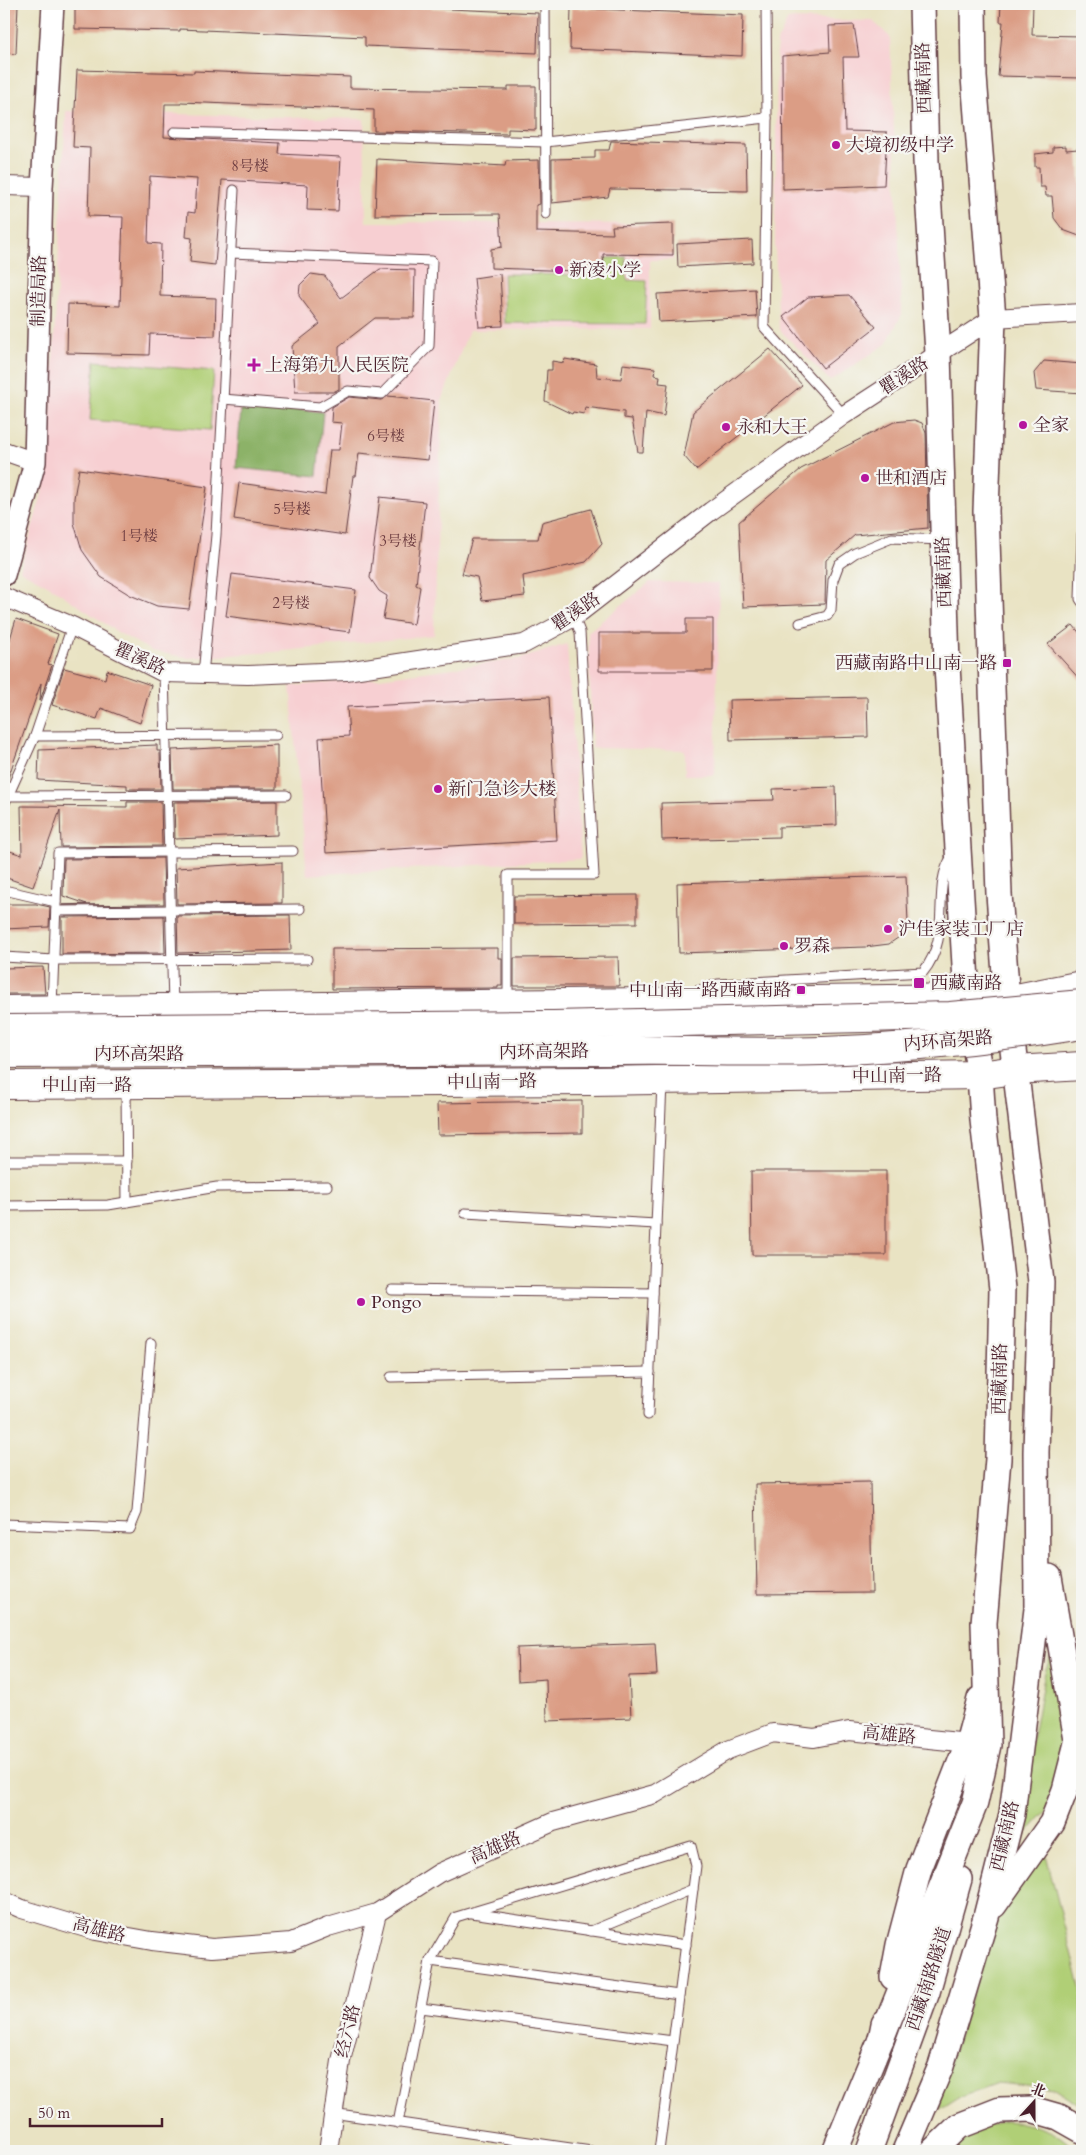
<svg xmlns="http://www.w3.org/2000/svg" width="1086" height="2155" viewBox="0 0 1086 2155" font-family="Cardo,'Noto Serif SC',serif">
  <rect width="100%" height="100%" fill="#f6f6f2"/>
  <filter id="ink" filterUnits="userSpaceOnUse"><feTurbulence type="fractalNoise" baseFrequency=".02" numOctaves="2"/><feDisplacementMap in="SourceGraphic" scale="10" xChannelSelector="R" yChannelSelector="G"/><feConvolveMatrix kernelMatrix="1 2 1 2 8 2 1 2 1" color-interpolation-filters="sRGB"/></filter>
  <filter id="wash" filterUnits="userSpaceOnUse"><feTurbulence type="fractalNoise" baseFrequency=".0096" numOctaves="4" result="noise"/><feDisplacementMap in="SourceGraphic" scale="20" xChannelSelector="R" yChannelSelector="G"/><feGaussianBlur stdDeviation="1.12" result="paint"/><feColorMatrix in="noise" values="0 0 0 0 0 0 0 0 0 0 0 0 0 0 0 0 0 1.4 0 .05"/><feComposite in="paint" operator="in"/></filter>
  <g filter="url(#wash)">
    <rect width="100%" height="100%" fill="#e9e3c3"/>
    <g fill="#f7cfd2">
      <polygon points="788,19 873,21 890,37 902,314 886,344 830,381 779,329 775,248 777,42"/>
      <polygon points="66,111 364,119 366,222 673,224 673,260 650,260 650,329 469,330 442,400 434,635 275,652 189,658 152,651 119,633 49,586 20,570 47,476"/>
      <polygon points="650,582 719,583 715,775 685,775 685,750 592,748 588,632"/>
      <polygon points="567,644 581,859 307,875 290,686 380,678 519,659"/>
    </g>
    <g fill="#b0cf76" stroke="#7d7750">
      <polygon points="626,257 627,280 647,281 645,324 505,323 503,274 606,275 606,258"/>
      <polygon points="95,361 214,371 210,430 90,420"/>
      <polygon points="1051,1655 1068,1746 1050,1807 1017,1843 1016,1828 1045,1672"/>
      <polygon points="1044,1847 1082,1995 1082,2106 1055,2089 997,2083 959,2097 940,2109 941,2089 1001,1906"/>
      <path d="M1008,2121C1038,2126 1055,2128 1076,2151H939L974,2127Z"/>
    </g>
    <polygon fill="#8cb267" stroke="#6b6849" points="250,405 323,412 317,476 236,468 241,410"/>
    <g id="blocks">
      <g fill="#db9d85">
        <polygon points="4,4 18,4 16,54 4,53"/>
        <polygon points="75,4 339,4 538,13 537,53 365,46 365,37 180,29 180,31 75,29"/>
        <polygon points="1001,4 1033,4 1032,35 1082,36 1082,78 998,76 1003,22 1000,22"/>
        <polygon points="571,8 743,15 742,56 570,49"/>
        <polygon points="854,25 859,57 843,57 845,131 887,132 884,185 783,189 782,56 830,52 829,26"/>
        <polygon points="77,70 194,73 194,71 350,77 350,88 508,90 508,86 536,86 536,130 508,129 508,134 374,131 374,110 181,102 181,104 165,104 164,137 280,143 279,154 341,157 338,211 307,210 308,185 222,180 215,265 190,262 192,238 186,237 188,212 195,213 197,179 150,176 148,243 161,244 160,296 216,298 215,336 150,334 149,355 67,353 68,304 120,306 123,217 88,216 90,148 73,147"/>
        <polygon points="611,141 746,145 747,191 610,189 608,197 552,203 552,159 595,158 595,150 609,150"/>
        <polygon points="1066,146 1066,150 1078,149 1080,183 1082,184 1082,237 1063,230 1054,218 1052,196 1046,196 1045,187 1040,187 1039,167 1035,167 1035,154 1053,152 1053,147"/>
        <polygon points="377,159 505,166 506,161 539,160 540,204 536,205 536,232 613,234 612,226 673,224 673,255 603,254 604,272 491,268 491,249 502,247 500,214 375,215"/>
        <polygon points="752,240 753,263 678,267 677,244"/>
        <polygon points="380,269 415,270 414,318 375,318 339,346 339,389 333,392 295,392 292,346 320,324 299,296 300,285 311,274 325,276 341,298"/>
        <polygon points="500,274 503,326 479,327 474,278"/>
        <polygon points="755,289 757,317 659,322 657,294"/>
        <polygon points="849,295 876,327 823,368 783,317 808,297"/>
        <polygon points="770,349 802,385 696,470 684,456 693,412"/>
        <polygon points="565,359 596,364 597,377 621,379 623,364 655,368 654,375 660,376 659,383 668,384 664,416 646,412 643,452 638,452 632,419 624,418 624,412 585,407 584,414 573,412 572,414 545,401 547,370 552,370 552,361 564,363"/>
        <polygon points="1044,361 1082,364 1082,393 1036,390 1034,373"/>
        <polygon points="388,396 434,401 428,460 359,453 356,476 353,476 345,535 234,519 239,483 325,495 330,450 339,450 342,423 331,422 332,407 349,397 381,400"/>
        <polygon points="914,420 922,423 926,433 928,528 855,535 826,560 825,604 743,607 739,522 801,469 894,422"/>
        <polygon points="79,469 207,487 189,609 157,606 130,595 101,577 82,550 74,523 74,498"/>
        <polygon points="380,497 425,502 416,585 420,587 414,624 383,619 387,596 379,591 370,578"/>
        <polygon points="591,509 602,544 586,562 523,576 525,596 482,601 477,577 462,574 472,539 538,539 542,522"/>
        <polygon points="232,574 356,590 350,632 226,616"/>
        <polygon points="16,619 58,634 48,664 52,665 40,701 41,683 6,784 4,784 4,659"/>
        <polygon points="686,619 713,619 713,671 599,671 599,633 686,633"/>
        <polygon points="1073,625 1082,636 1082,682 1048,644"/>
        <polygon points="64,668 105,679 107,670 151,685 140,723 101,708 97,719 52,705"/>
        <polygon points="549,697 557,840 326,853 319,738 349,736 347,707"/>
        <polygon points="867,697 868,737 730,740 729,700"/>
        <polygon points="157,745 157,751 160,751 161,789 127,789 127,785 38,780 39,750"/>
        <polygon points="277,745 277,789 173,789 172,750"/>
        <polygon points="836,787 837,825 779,827 779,837 662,840 661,803 774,800 773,789"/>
        <polygon points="277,801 277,835 175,839 174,802"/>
        <polygon points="127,802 161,802 162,846 61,847 60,810 33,887 4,877 4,849 22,855 21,806 127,807"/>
        <polygon points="163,858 164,904 62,905 87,904 63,896 64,859"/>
        <polygon points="282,862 282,903 177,904 176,868"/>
        <polygon points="906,876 908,923 902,935 889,944 865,947 679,953 677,883"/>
        <polygon points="637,895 637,923 514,924 514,896"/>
        <polygon points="4,904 36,904 50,907 49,927 4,929"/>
        <polygon points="290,915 291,950 178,953 177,916"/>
        <polygon points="164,916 165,953 62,954 62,917"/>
        <polygon points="498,948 498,958 502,958 502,986 498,986 498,988 332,989 332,949"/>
        <polygon points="618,957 619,986 514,986 514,958"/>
        <polygon points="43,967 45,994 4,994 4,968"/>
        <polygon points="582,1101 582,1133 438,1135 437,1103"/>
        <polygon points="751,1171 886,1171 886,1255 752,1255"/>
        <polygon points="870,1482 872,1593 757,1594 755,1484"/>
        <polygon points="655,1643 657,1675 629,1676 631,1718 547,1721 546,1679 518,1681 517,1648"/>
      </g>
    </g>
  </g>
  <g filter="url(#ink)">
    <use href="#blocks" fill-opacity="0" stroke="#623c42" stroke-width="1"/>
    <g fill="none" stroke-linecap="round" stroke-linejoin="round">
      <g stroke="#623c42" stroke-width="11">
        <g id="service">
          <polyline points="545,4 546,214"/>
          <polyline points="766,4 767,118 764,327 844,415"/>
          <polyline points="174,132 545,142 767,118"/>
          <polyline points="223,399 320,407 348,391 382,394 429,346 432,261 230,253"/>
          <polyline points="1082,534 1080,599 1082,602"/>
          <polyline points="800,623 827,616 831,610 833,580 839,564 855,553 892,538 942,540"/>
          <polyline points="164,673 173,1005"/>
          <polyline points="203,675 216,535 234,190"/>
          <polyline points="35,736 276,735"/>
          <polyline points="7,796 286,795"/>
          <polyline points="4,805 35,736 72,626"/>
          <polyline points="4,890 56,902"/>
          <polyline points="56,911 300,909"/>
          <polyline points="4,957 54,960 307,959"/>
          <path d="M697,991L718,984L923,972C953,936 931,889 951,858"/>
          <polyline points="508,1002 508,875 594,875 580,632 574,617"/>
          <polyline points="52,1006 58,853 293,851"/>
          <polyline points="126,1088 127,1202"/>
          <polyline points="4,1161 127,1161"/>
          <polyline points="4,1206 108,1205 217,1187 327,1186"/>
          <polyline points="465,1213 656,1224"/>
          <polyline points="392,1290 653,1293"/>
          <polyline points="391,1377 650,1372"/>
          <polyline points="648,1415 662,1083"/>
          <polyline points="4,1524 130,1529 137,1512 151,1343"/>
          <polyline points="472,1913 686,1945"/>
          <polyline points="591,1931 693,1889"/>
          <polyline points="430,1961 679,1995"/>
          <polyline points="421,2008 673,2041"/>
          <polyline points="332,2113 591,2151"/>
          <polyline points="398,2123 430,1961 456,1917 691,1846 696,1866 659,2151"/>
        </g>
      </g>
      <g stroke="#623c42" stroke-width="20">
        <g id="minor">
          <polyline points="4,186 42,187"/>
          <polyline points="4,451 35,462"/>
          <polyline points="4,597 72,626 164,673 248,675 346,671 524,644 574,617 711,511 844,415 993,318 1082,313"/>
          <polyline points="4,1901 22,1909 96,1931 152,1941 212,1948 291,1942 328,1927 377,1913 439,1873 553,1822 655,1794 728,1750 773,1733 814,1738 849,1731 979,1744"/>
          <polyline points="328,2151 341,2061 377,1913"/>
        </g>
      </g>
      <g stroke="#623c42" stroke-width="24">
        <polyline id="tertiary" points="4,575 35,462 42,187 53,4"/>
      </g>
      <g stroke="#623c42" stroke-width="28">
        <g id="secondary">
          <polyline points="1049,1577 1082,1769"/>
          <polyline points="994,1905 1052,1823 1065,1790 1076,1747"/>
          <polyline points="893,1977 899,1945 919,1869 968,1743 980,1699"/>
          <polyline points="881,2039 975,1803 988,1745 984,1623 998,1459 1002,1289 983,1120 980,1075 967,998 947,666 938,353 926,161 922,4"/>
          <polyline points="835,2151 881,2039 884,2024"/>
          <polyline points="869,2151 927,1992 959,1879"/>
          <polyline points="905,2151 941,2066 986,1917 1012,1814 1037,1609 1036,1452 1041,1282 1007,1000 999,894 986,511 993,318 974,77 973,4"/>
          <polyline points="933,2151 959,2126 1000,2110 1031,2109 1059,2117 1082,2130"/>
        </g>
      </g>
      <g stroke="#623c42" stroke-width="30">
        <g id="primary">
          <polyline points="4,1010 967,998 1007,1000 1082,985"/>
          <polyline points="4,1085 590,1081 980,1075 1015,1070 1082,1066"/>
        </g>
      </g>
      <use href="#service" stroke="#fff" stroke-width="9"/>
      <use href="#minor" stroke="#fff" stroke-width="18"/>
      <use href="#tertiary" stroke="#fff" stroke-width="21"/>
      <use href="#secondary" stroke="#fff" stroke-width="25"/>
      <use href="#primary" stroke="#fff" stroke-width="28"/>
      <g stroke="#623c42" stroke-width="30" stroke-linecap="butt">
        <g id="trunk-bridge">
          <polyline points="4,1029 553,1025 950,1016 1082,1004"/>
          <path d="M4,1054C210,1054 416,1053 622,1051C689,1050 756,1053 823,1051C910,1048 997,1039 1082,1025"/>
        </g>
      </g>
      <use href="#trunk-bridge" stroke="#fff" stroke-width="28"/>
    </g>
  </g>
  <g fill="#b5179e" stroke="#f6f6f2" stroke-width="2">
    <circle cx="836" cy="145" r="5"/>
    <circle cx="559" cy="270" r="5"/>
    <path d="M251.5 357.5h5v5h5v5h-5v5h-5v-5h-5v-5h5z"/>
    <circle cx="1023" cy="425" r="5"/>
    <circle cx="726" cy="427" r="5"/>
    <circle cx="865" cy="478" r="5"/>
    <rect x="1002" y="658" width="10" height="10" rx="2.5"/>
    <circle cx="438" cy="789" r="5"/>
    <circle cx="888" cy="929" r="5"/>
    <circle cx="784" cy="946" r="5"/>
    <rect x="913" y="977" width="12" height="12" rx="2.5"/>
    <rect x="796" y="985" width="10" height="10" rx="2.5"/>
    <circle cx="361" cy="1302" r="5"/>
  </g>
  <g text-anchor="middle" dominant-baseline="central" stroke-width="4.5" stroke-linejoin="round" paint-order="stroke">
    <g font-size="15" fill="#6e3e42">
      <text x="250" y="166">8号楼</text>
      <text x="386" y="436">6号楼</text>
      <text x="292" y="509">5号楼</text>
      <text x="139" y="536">1号楼</text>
      <text x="398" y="541">3号楼</text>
      <text x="291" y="603">2号楼</text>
    </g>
    <g font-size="18" fill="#4a1f2b" stroke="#f6f6f2">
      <text transform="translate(924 78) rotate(-92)">西藏南路</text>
      <text transform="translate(39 291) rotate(-89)">制造局路</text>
      <text transform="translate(904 376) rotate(-33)">瞿溪路</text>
      <text transform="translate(944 572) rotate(-92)">西藏南路</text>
      <text transform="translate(576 612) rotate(-34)">瞿溪路</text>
      <text transform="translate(140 659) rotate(24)">瞿溪路</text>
      <text transform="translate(948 1041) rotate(-5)">内环高架路</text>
      <text transform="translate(544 1052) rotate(-1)">内环高架路</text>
      <text x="139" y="1054">内环高架路</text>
      <text transform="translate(897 1076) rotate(-1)">中山南一路</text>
      <text transform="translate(492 1082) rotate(-1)">中山南一路</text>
      <text x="87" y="1085">中山南一路</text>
      <text transform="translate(1000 1379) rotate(-89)">西藏南路</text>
      <text transform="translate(889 1735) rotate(6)">高雄路</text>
      <text transform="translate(1005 1836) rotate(-77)">西藏南路</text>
      <text transform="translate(495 1848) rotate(-24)">高雄路</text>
      <text transform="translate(99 1930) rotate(14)">高雄路</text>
      <text transform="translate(929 1979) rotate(-72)">西藏南路隧道</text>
      <text transform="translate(348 2031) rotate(-77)">经六路</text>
    </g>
    <g font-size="18" fill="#4a1f2b" stroke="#f6f6f2" text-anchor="start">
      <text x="846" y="145">大境初级中学</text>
      <text x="569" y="270">新凌小学</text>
      <text x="265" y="365">上海第九人民医院</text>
      <text x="1033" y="425">全家</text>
      <text x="736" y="427">永和大王</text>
      <text x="875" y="478">世和酒店</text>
      <text x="997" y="663" text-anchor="end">西藏南路中山南一路</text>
      <text x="448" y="789">新门急诊大楼</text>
      <text x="898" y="929">沪佳家装工厂店</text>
      <text x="794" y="946">罗森</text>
      <text x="930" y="983">西藏南路</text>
      <text x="791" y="990" text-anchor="end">中山南一路西藏南路</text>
      <text x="371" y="1302">Pongo</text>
    </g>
  </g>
  <rect width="1086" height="2155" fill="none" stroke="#f6f6f2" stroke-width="20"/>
  <g transform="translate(1034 2102) rotate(21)" stroke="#f6f6f2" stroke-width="4" paint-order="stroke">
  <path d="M0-4L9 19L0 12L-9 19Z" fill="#4a1f2b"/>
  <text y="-8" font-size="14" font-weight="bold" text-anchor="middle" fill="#4a1f2b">北</text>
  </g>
  <path d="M30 2118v8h132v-8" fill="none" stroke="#4a1f2b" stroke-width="2.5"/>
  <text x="38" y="2118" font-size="15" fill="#4a1f2b" stroke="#f6f6f2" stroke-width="4" paint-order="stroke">50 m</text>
</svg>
